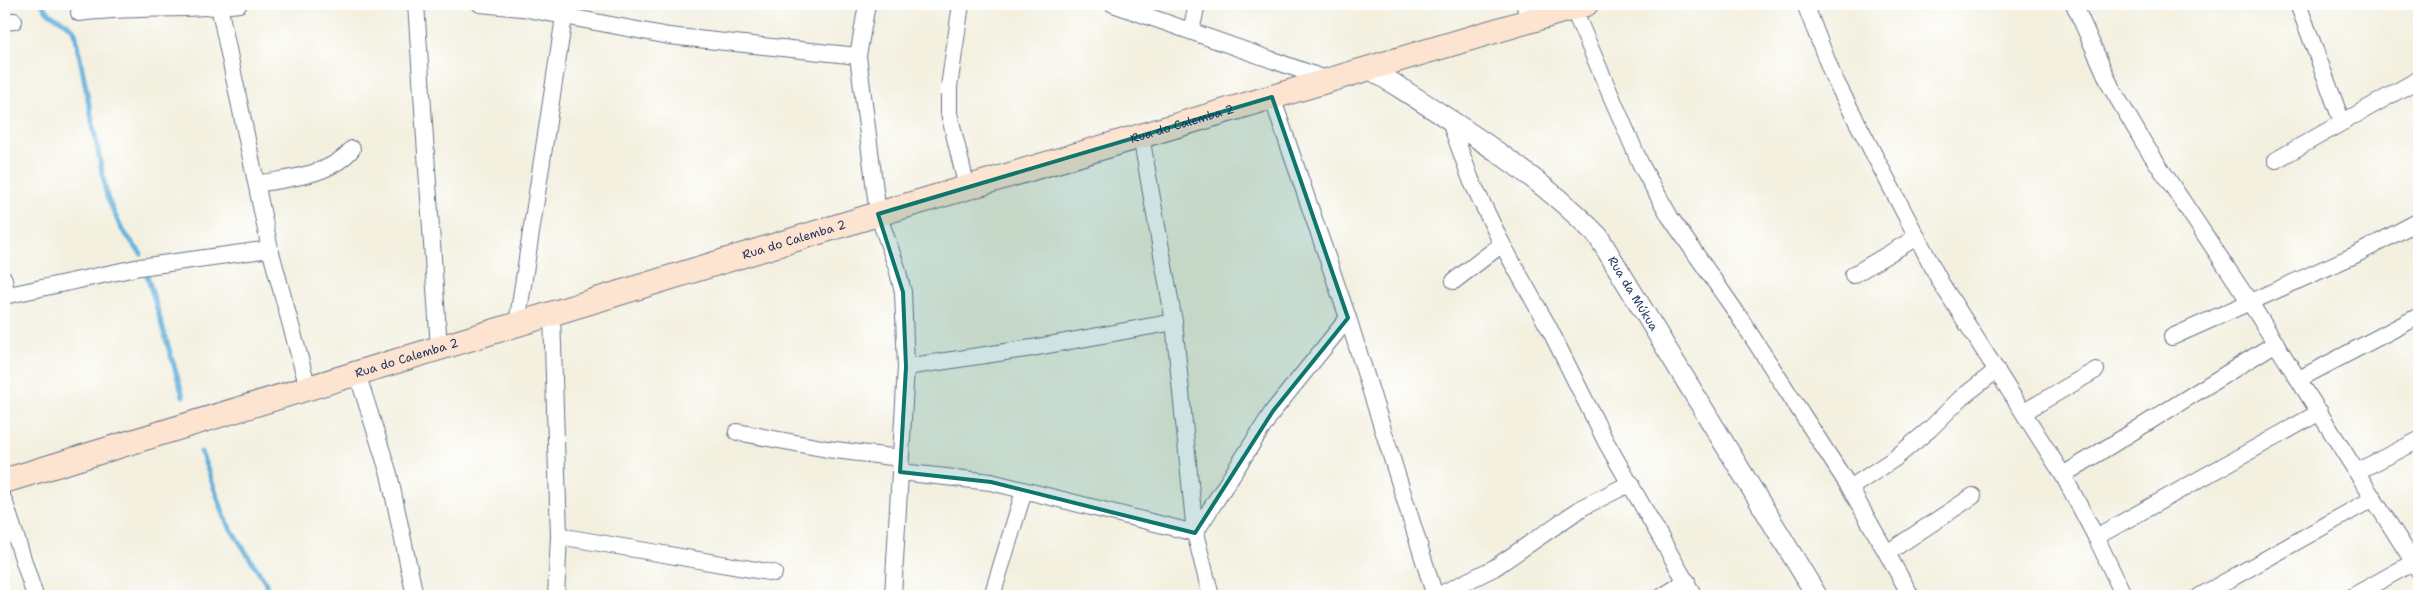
<svg xmlns="http://www.w3.org/2000/svg" width="2423" height="600" viewBox="0 0 2423 600" font-family="'Shantell Sans',sans-serif">
  <rect width="100%" height="100%" fill="#fff"/>
  <filter id="ink" filterUnits="userSpaceOnUse"><feTurbulence type="fractalNoise" baseFrequency=".02" numOctaves="2"/><feDisplacementMap in="SourceGraphic" scale="10" xChannelSelector="R" yChannelSelector="G"/><feConvolveMatrix kernelMatrix="1 2 1 2 8 2 1 2 1" color-interpolation-filters="sRGB"/></filter>
  <filter id="wash" filterUnits="userSpaceOnUse"><feTurbulence type="fractalNoise" baseFrequency=".0096" numOctaves="4" result="noise"/><feDisplacementMap in="SourceGraphic" scale="20" xChannelSelector="R" yChannelSelector="G"/><feGaussianBlur stdDeviation="1.12" result="paint"/><feColorMatrix in="noise" values="0 0 0 0 0 0 0 0 0 0 0 0 0 0 0 0 0 1.4 0 .05"/><feComposite in="paint" operator="in"/></filter>
  <g filter="url(#wash)">
    <rect width="100%" height="100%" fill="#f3f0df"/>
    <g fill="none" stroke-linecap="round" stroke-linejoin="round">
      <g stroke="#62b0db" stroke-width="5">
        <path d="M42,4C49,19 66,18 75,32L107,197L121,228L141,254"/>
        <polyline points="147,275 183,396"/>
        <polyline points="201,452 227,523 266,583 267,596"/>
      </g>
    </g>
  </g>
  <g filter="url(#ink)">
    <g fill="none" stroke-linecap="round" stroke-linejoin="round">
      <g stroke="#67738b" stroke-width="18">
        <g id="minor">
          <polyline points="416,4 439,348"/>
          <polyline points="480,4 522,8 669,36 858,56"/>
          <polyline points="867,4 858,56 878,214 897,268 903,292 906,367 893,596"/>
          <polyline points="961,4 949,87 949,113 967,188"/>
          <polyline points="1113,4 1329,80"/>
          <polyline points="1525,4 1527,21"/>
          <polyline points="1805,4 1833,76 1941,283 2063,475 2096,537 2124,596"/>
          <polyline points="2074,4 2111,87 2145,145 2249,301 2419,571"/>
          <polyline points="2298,4 2342,122"/>
          <polyline points="219,6 270,249 308,388"/>
          <polyline points="1573,8 1641,165 1670,217 1734,309 1850,488 1911,596"/>
          <path d="M79,13C133,6 186,11 239,4"/>
          <polyline points="4,22 14,21"/>
          <polyline points="1191,31 1197,4"/>
          <polyline points="1272,97 1348,318 1435,596"/>
          <polyline points="1449,119 1471,180 1502,244 1549,328 1606,442 1694,596"/>
          <polyline points="1141,136 1174,322 1195,533 1211,596"/>
          <polyline points="2276,160 2419,79"/>
          <path d="M257,184C289,178 330,176 352,149"/>
          <polyline points="1853,275 1917,237"/>
          <polyline points="4,279 6,295"/>
          <polyline points="1454,281 1502,244"/>
          <polyline points="4,296 140,267 270,249"/>
          <polyline points="552,314 559,536 556,596"/>
          <polyline points="517,324 564,17 568,4"/>
          <polyline points="2172,337 2355,255 2419,221"/>
          <polyline points="906,367 1032,348 1174,322"/>
          <polyline points="357,373 389,474 415,596"/>
          <polyline points="2299,379 2419,316"/>
          <polyline points="2024,412 2096,370"/>
          <polyline points="737,432 827,449 900,458"/>
          <polyline points="2358,471 2419,440"/>
          <polyline points="900,472 991,482 1195,533 1273,411 1348,318"/>
          <polyline points="2063,475 2276,343"/>
          <polyline points="1850,488 1894,459 1930,429 1961,398 1997,370"/>
          <polyline points="4,500 35,596"/>
          <polyline points="559,536 774,573"/>
          <polyline points="2096,537 2320,412"/>
          <polyline points="1887,553 1973,496"/>
          <polyline points="992,596 1024,491"/>
          <polyline points="1437,596 1494,568 1583,507 1631,483"/>
          <polyline points="1663,596 1687,581"/>
          <polyline points="2200,596 2374,498"/>
          <polyline points="2353,596 2414,562"/>
        </g>
      </g>
      <g stroke="#67738b" stroke-width="22">
        <g id="tertiary">
          <path id="s1" d="M1369,68C1448,119 1532,168 1598,236L1817,596"/>
        </g>
      </g>
      <g stroke="#67738b" stroke-width="26">
        <g id="secondary">
          <path id="s2" d="M4,481L878,214L1586,4"/>
        </g>
      </g>
      <use href="#minor" stroke="#fff" stroke-width="16"/>
      <use href="#tertiary" stroke="#fff" stroke-width="20"/>
      <use href="#secondary" stroke="#fde4d1" stroke-width="24"/>
    </g>
  </g>
  <path fill="#0f766e" fill-opacity="0.2" stroke="#0f766e" stroke-width="4" stroke-linejoin="round" d="M1272,97L1348,318L1273,411L1195,533L991,482L900,472L906,367L903,292L878,214Z"/>
  <g text-anchor="middle" dominant-baseline="central" stroke-width="4" stroke-linejoin="round" paint-order="stroke">
    <g font-size="12" fill="#1b2f5e" stroke="#fff">
      <text stroke="none"><textPath href="#s2" startOffset="1231">Rua do Calemba 2</textPath></text>
      <text stroke="none"><textPath href="#s2" startOffset="826">Rua do Calemba 2</textPath></text>
      <text stroke="none"><textPath href="#s1" startOffset="352">Rua da Múkua</textPath></text>
      <text stroke="none"><textPath href="#s2" startOffset="421">Rua do Calemba 2</textPath></text>
    </g>
  </g>
  <rect width="2423" height="600" fill="none" stroke="#fff" stroke-width="20"/>
</svg>
